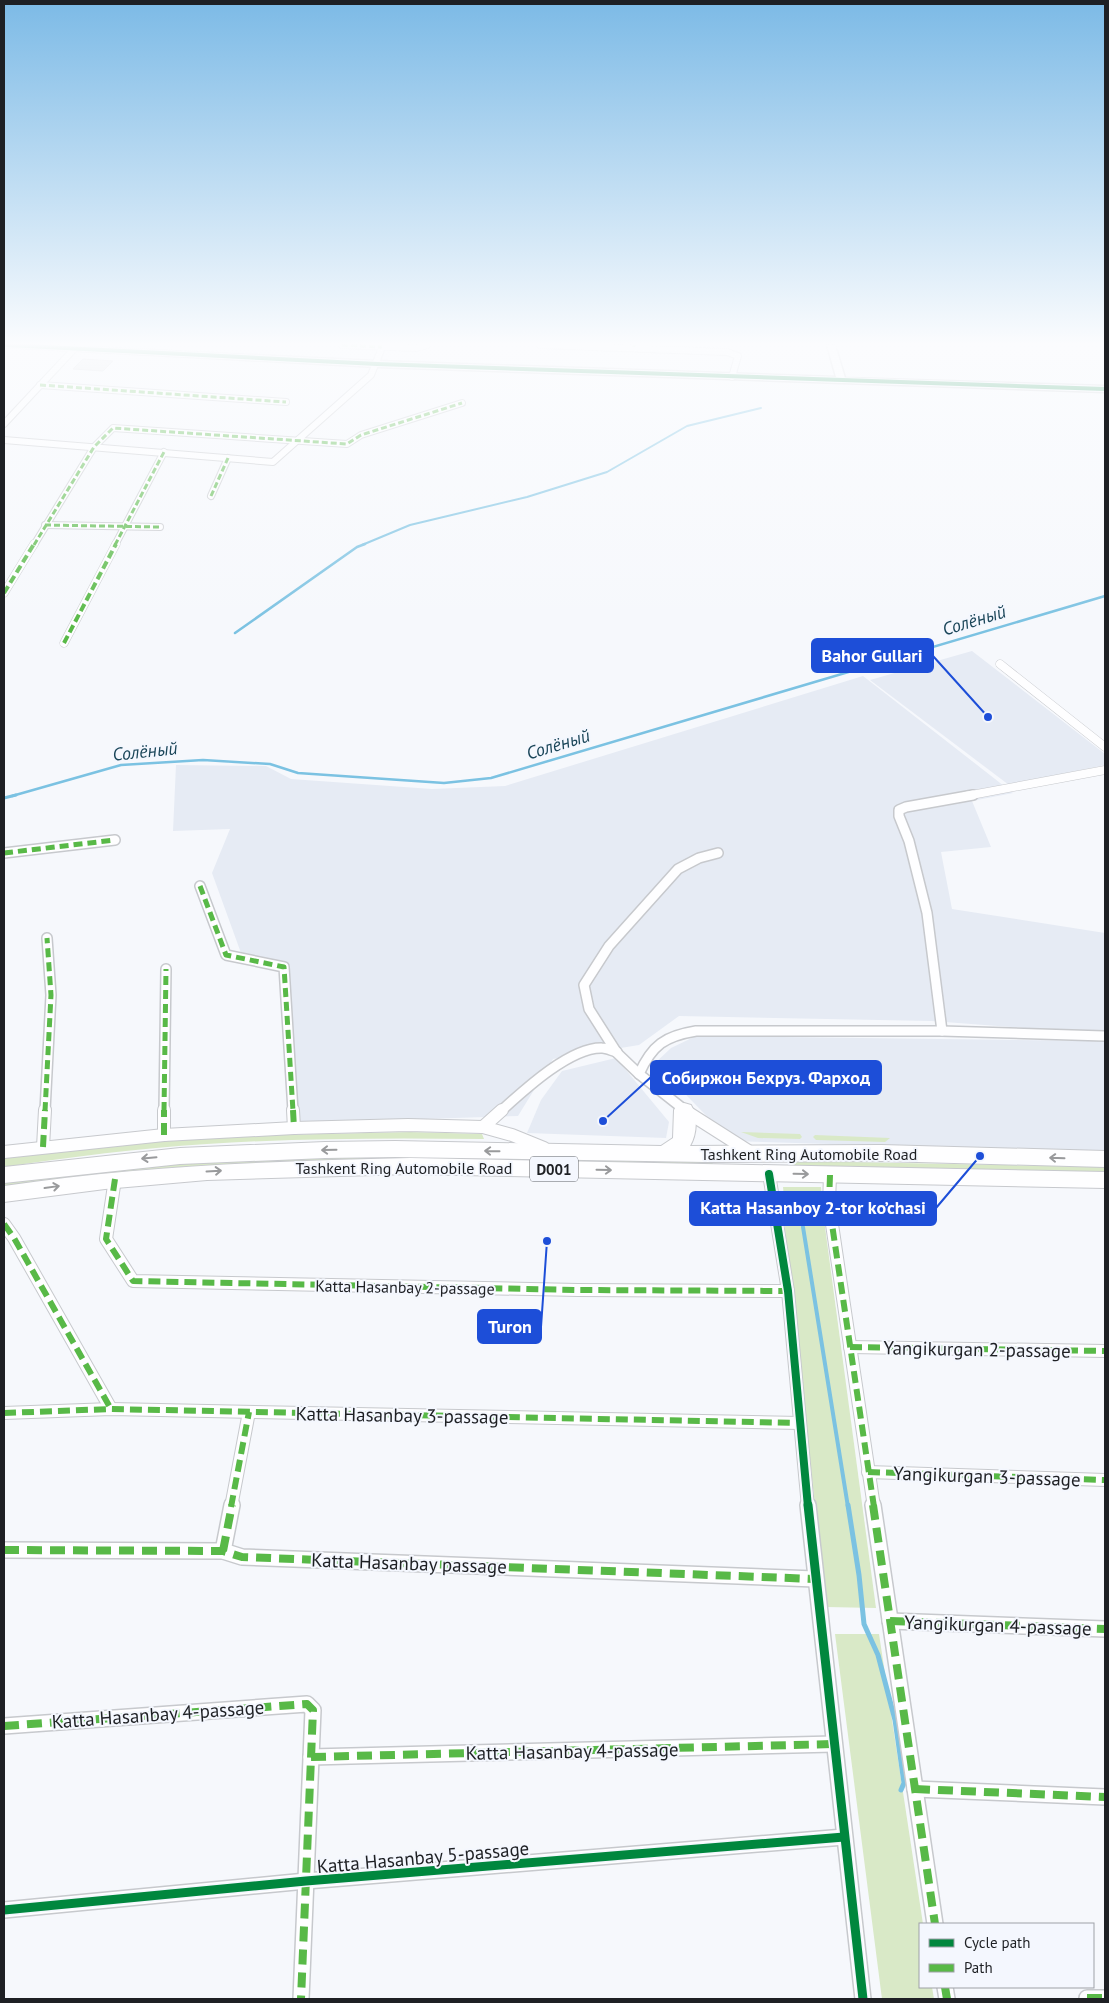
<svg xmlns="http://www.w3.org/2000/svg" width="1109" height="2003" viewBox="0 0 1109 2003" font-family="'PT Sans',sans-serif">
  <rect width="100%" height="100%" fill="#f6f8fc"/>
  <g fill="#e6ebf4">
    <polygon points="972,651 1105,754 1105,765 1009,785 870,680"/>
    <polygon points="863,676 1013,793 972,801 991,847 941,852 952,909 1105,933 1105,1034 931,1021 679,1016 639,1045 553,1059 518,1116 297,1123 288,964 241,953 212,873 230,829 173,831 176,765 266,766 291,779 432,789 505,786"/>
    <polygon points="696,1036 1105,1041 1105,1152 731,1141 655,1063 671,1048"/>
    <polygon points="616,1058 669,1122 666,1138 527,1133 541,1100 562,1071"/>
  </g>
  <g fill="#d9e9c7">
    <path d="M410,1132L482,1134L484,1139C392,1138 300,1138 207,1144C139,1148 71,1157 4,1167V1158L117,1144L229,1136Z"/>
    <polygon points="741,1132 800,1134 802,1137 800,1139 758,1138"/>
    <polygon points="815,1135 890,1138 885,1142 816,1140 813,1137"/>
    <path d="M299,1156L712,1160L713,1166C476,1162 238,1149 4,1187V1181L120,1166Z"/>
    <polygon points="796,1161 1105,1167 1105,1173 789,1167"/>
    <polygon points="783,1187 821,1187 822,1197 784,1197"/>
    <polygon points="783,1211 823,1212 876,1608 826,1607"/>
    <polygon points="835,1634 879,1634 923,1924 920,1924 920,1987 932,1987 934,1999 882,1999"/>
  </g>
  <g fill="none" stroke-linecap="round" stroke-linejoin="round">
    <polyline stroke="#7bc2e2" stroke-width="2" points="362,545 410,525 527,497 607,472 687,426 761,408"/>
    <g stroke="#7bc2e2" stroke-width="2.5">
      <polyline points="235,633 357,547 365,544"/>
      <polyline points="12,796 121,765 203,760 270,764 298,773 444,783 491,778 1105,596"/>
    </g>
    <polyline stroke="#7bc2e2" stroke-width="3" points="4,798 16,795"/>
    <polyline stroke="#7bc2e2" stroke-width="4" points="803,1227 848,1507"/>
    <polyline stroke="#7bc2e2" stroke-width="5" points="848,1505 859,1575 864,1624 878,1655 895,1720 904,1783 901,1790"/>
  </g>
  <polygon fill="#d8dadd" stroke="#c6c8cc" points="83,359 113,361 103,371 73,369"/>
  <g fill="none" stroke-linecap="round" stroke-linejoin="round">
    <g stroke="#c7c9cd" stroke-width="8">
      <g id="street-far4">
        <polyline points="342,345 416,348 427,345"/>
        <polyline points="540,345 727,352 738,356 732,377"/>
        <polyline points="40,385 286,402"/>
        <polyline points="4,424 75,348"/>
        <polyline points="4,440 273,462 371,375 383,345"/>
        <polyline points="211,496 228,458"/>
        <polyline points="45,525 160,527"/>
        <polyline points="34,545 94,447 113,428 347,444 361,435 462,403"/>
        <polyline points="115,545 164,452"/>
      </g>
    </g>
    <g stroke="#c7c9cd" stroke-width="9">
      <g id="street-far3">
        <polyline points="4,593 34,544"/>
        <polyline points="64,643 116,544"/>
        <polyline points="1000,664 1105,747"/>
        <polyline points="966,796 1105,770"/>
      </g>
    </g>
    <g stroke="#c7c9cd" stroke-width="12">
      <g id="street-far2">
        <polyline points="4,853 115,840"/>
        <polyline points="200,886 226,955 284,967 293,1111"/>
        <polyline points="942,1031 927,913 909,841 899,816 899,810 906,807 973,795"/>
        <path d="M639,1074C652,1045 665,1036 696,1031H942L1104,1036"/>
        <polyline points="45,1111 51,995 47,938"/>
        <polyline points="164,1111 166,969"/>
        <path d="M501,1111C523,1091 570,1047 602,1048C607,1048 612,1051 617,1052"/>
        <polyline points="686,1111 639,1074 617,1053 589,1009 584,985 609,946 678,869 699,858 718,853"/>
      </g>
    </g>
    <g stroke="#c7c9cd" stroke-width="14">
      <g id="street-far1">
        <polyline points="293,1110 294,1128"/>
        <polyline points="684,1110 750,1152"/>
        <polyline points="483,1127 502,1110"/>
        <polyline points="164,1135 164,1110"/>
        <polyline points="43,1147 45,1110"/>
        <polyline points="4,1152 164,1135 294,1128 408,1125 483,1127 512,1135 544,1148"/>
        <polyline points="769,1174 788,1291 808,1507"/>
        <polyline points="830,1175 829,1204 874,1507"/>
        <polyline points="115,1179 106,1239 133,1281 578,1290 788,1291"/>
        <polyline points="774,1204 829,1204"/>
        <polyline points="4,1224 14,1238 111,1409"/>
        <polyline points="850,1347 1105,1351"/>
        <polyline points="4,1413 111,1409 800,1423"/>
        <polyline points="868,1472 1105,1480"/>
        <polyline points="231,1507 249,1412"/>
      </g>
    </g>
    <g stroke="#c7c9cd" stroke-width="18">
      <g id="street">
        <polyline points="808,1505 863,1999"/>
        <polyline points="873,1505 935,1924"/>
        <polyline points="4,1550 223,1551 242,1557 815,1579"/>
        <polyline points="223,1551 232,1505"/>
        <polyline points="890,1621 1105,1629"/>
        <polyline points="4,1726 307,1704 313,1710 301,1999"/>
        <polyline points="311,1757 834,1744"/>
        <polyline points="915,1789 1105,1797"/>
        <polyline points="4,1910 306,1881 844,1837"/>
        <polyline points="945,1987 947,1999"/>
        <polyline points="1087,1998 1105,1998"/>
      </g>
    </g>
    <g stroke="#c7c9cd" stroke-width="3">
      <polygon id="secondary" points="4,345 44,345 377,361 836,377 827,345 835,345 845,378 1105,386 1105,392 377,367 6,347"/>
    </g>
    <g stroke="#c7c9cd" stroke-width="2">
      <g id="highway">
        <path d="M684,1103L691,1105C698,1117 697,1134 690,1146L881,1145L1105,1151V1167L881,1161L706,1162L395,1157L325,1158L180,1164L4,1183V1167L180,1148L325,1142L395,1141L661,1146L673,1138L674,1110L677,1105Z"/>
        <path d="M410,1158L1105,1172V1188L410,1174L207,1180L105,1189L4,1202V1186C139,1166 274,1161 410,1158Z"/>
      </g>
    </g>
    <use href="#street-far4" stroke="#fefeff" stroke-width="6"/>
    <use href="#street-far3" stroke="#fefeff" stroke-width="8"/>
    <use href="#street-far2" stroke="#fefeff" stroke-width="9"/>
    <use href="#street-far1" stroke="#fefeff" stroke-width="12"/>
    <use href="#street" stroke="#fefeff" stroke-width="15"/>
    <use href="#secondary" fill="#fefeff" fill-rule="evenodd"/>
    <use href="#highway" fill="#fefeff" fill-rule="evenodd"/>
    <g stroke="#58b947" stroke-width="3" stroke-dasharray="6 3" stroke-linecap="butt">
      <polyline points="342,345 382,347"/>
      <polyline points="634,345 634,347"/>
      <polyline points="40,385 286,402"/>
      <polyline points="211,496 228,458"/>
      <polyline points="45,525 160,527"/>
      <polyline points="34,545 94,447 113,428 347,444 361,435 462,403"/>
      <polyline points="115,545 164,452"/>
    </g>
    <g stroke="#58b947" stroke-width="4" stroke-dasharray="8 4" stroke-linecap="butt">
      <polyline points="4,593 34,544"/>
      <polyline points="64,643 116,544"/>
    </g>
    <g stroke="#58b947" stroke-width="5" stroke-dasharray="9 5" stroke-linecap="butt">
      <polyline points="4,853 115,840"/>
      <polyline points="200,886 226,955 284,967 293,1111"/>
      <polyline points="45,1111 51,995 47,938"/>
      <polyline points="164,1111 166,969"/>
    </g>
    <g stroke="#58b947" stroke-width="6" stroke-dasharray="12 6" stroke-linecap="butt">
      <polyline points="293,1110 294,1128"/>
      <polyline points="164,1135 164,1110"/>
      <polyline points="43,1147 45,1110"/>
      <polyline points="830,1175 829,1204 874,1507"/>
      <polyline points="115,1179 106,1239 133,1281 578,1290 788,1291"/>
      <polyline points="4,1224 14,1238 111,1409"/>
      <polyline points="850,1347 1105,1351"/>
      <polyline points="4,1413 111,1409 800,1423"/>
      <polyline points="868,1472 1105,1480"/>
      <polyline points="231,1507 249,1412"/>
    </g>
    <g stroke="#58b947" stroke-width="8" stroke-dasharray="15 8" stroke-linecap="butt">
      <polyline points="873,1505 935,1924"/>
      <polyline points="4,1550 223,1551 242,1557 815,1579"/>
      <polyline points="223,1551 232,1505"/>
      <polyline points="890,1621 1105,1629"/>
      <polyline points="4,1726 307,1704 313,1710 301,1999"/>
      <polyline points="311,1757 834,1744"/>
      <polyline points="915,1789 1105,1797"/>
      <polyline points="945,1987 947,1999"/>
      <polyline points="1087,1998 1105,1998"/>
    </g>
    <g stroke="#f4f7fe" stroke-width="5.5">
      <polyline id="cycleway-far2" points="6,345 377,364 1105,389"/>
    </g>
    <g stroke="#f4f7fe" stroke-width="11">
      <polyline id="cycleway-far1" points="769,1174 788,1291 808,1507"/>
    </g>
    <g stroke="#f4f7fe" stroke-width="12">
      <g id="cycleway">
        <polyline points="808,1505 863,1999"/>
        <polyline points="4,1910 306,1881 844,1837"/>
      </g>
    </g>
    <use href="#cycleway-far2" stroke="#00873e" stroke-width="4"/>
    <use href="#cycleway-far1" stroke="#00873e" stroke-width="8"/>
    <use href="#cycleway" stroke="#00873e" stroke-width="9"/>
  </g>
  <defs><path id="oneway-shaft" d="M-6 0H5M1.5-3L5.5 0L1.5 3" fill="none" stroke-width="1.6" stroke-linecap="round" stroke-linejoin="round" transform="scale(1.25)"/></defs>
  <g stroke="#999a9c">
    <use href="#oneway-shaft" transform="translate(329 1150) rotate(179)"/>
    <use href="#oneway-shaft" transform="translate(492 1151) rotate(-179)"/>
    <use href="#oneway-shaft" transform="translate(149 1158) rotate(175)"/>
    <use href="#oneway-shaft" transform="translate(1057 1158) rotate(-178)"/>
    <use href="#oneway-shaft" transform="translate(604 1170) rotate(1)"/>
    <use href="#oneway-shaft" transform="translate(214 1171) rotate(-3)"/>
    <use href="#oneway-shaft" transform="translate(801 1174) rotate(1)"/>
    <use href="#oneway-shaft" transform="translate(52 1187) rotate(-8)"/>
  </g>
  <linearGradient id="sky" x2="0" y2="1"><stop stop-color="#7cbae6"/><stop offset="0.55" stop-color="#fbfcfe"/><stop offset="1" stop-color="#fbfcfe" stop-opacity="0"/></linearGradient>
  <rect width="1109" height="625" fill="url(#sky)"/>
  <g text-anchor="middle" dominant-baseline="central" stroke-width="4" stroke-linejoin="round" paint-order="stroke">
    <rect fill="#f4f7fe" stroke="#5e6065" stroke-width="1" x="530" y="1156.5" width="48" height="25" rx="4"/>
    <g font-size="15" font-weight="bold" fill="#1e2024">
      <text x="554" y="1169">D001</text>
    </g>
    <g font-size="16" fill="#1e2024" stroke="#f4f7fe">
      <text x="809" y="1154">Tashkent Ring Automobile Road</text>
      <text x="404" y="1168">Tashkent Ring Automobile Road</text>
      <text transform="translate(405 1287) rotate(1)">Katta Hasanbay 2-passage</text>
    </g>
    <g font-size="18" font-style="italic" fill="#1b4659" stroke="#f4f7fe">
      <text transform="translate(974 620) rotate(-17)">Солёный</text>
      <text transform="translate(558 744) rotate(-17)">Солёный</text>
      <text transform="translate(145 751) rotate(-6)">Солёный</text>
    </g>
    <g font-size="19" fill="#1e2024" stroke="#f4f7fe">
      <text transform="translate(977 1349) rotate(1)">Yangikurgan 2-passage</text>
      <text transform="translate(402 1415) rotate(1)">Katta Hasanbay 3-passage</text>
      <text transform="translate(987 1476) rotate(2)">Yangikurgan 3-passage</text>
      <text transform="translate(409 1563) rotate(2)">Katta Hasanbay passage</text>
      <text transform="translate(998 1625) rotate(2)">Yangikurgan 4-passage</text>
      <text transform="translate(158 1714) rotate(-4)">Katta Hasanbay 4-passage</text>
      <text transform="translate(572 1751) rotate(-1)">Katta Hasanbay 4-passage</text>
      <text transform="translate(423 1857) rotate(-5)">Katta Hasanbay 5-passage</text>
    </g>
  </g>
  <path fill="none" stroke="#1d4ed8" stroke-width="2" d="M988 717L933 656M603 1121L651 1077M980 1156L936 1208M547 1241L541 1327"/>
  <g fill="#1d4ed8" stroke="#f4f7fe" stroke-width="2">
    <circle cx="988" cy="717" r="5"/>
    <circle cx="603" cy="1121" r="5"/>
    <circle cx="980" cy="1156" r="5"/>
    <circle cx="547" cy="1241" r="5"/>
  </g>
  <g fill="#1d4ed8" stroke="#1d4ed8" stroke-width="2">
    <rect x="812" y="639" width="121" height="33" rx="5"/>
    <rect x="651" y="1061" width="230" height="33" rx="5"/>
    <rect x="690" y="1192" width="246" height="33" rx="5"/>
    <rect x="478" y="1310" width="63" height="33" rx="5"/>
  </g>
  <g font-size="18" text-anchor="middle" font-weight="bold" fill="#fff">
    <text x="872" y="662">Bahor Gullari</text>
    <text x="766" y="1084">Собиржон Бехруз. Фарход</text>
    <text x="813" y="1214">Katta Hasanboy 2-tor ko’chasi</text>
    <text x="510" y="1333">Turon</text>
  </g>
  <rect width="1109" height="2003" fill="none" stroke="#1e2024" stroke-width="10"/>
  <rect x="919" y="1923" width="175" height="65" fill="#f4f7fe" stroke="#9ea1a7"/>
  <rect x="929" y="1939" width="25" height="8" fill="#00873e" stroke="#9ea1a7"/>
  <text x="964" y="1948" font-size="15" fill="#1e2024">Cycle path</text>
  <rect x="929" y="1964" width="25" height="8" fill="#58b947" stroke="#9ea1a7"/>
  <text x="964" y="1973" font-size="15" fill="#1e2024">Path</text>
</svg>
